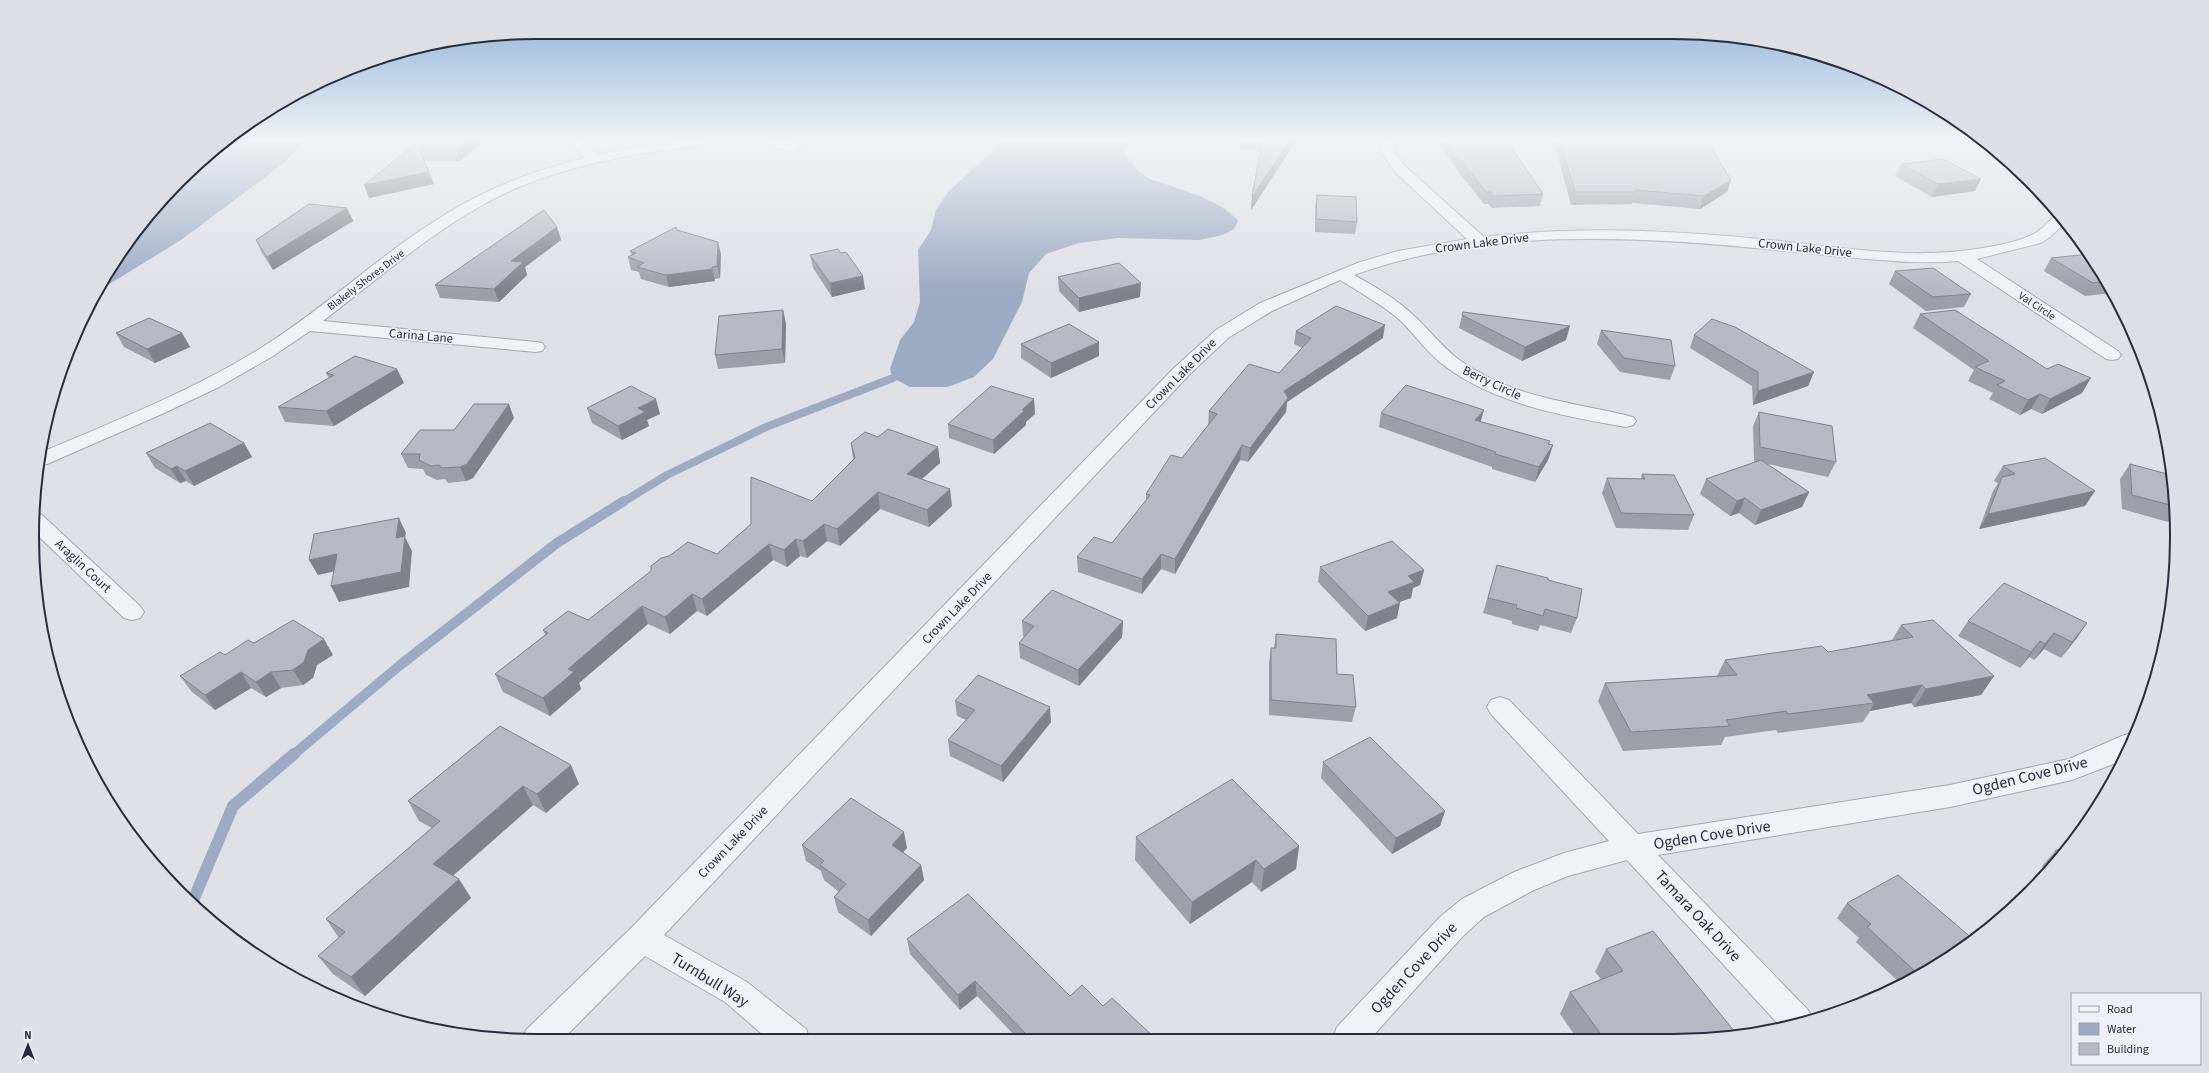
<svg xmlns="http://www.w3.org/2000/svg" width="2209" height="1073" viewBox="0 0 2209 1073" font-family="'Source Sans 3',sans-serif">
  <rect width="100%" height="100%" fill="#dee0e6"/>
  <g fill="#9caac3">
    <polygon points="225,141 304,141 284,163 181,240 98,291 117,256 157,204"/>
    <path d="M999,141H1129L1123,152L1139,172L1148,178C1174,188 1221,199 1238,221L1234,229L1223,235L1199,240L1118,238L1079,243L1046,254L1029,273L1022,302L993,359L974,377L947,387H910L893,378L890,369L900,340L914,322L920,302L918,250L931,230L936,210L949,191L996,148Z"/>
  </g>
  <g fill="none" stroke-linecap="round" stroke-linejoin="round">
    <polyline stroke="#9caac3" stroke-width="8" points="623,502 667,475 766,427 893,378"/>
    <polyline stroke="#9caac3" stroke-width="10" points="293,755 399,666 557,543 624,501"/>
    <polyline stroke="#9caac3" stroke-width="12" points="192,903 233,806 294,754"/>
    <g stroke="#a4a7af" stroke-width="2">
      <g id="street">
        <path d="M568,141H582L598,154L675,141H713L706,145C629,154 548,167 479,207C423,239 374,282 323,321L536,342L542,343L545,347L542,351L536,352L310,331L273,356L219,387L162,414L47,464L39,466L40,453C115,421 192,391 261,348C324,309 378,256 441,217C485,189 534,170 585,158Z"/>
        <path d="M762,141C772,140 794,139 801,148L794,152L764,144Z"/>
        <path d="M1380,141H1392L1395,153L1406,167L1484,237C1576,226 1668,230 1760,239C1833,246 1910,261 1983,248C2000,245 2022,241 2037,232C2045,227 2050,218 2058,215L2065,223L2050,237L2041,243L1977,259L2118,351L2121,355L2118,359L2112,360L2106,359L1958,261C1942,263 1926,262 1910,262C1865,260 1820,254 1775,250C1638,236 1486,227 1354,275C1374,286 1395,298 1412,314C1428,328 1441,346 1458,359C1513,399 1570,401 1633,417L1636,421L1633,425L1626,427C1564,416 1498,405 1446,367C1428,354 1416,336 1401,321C1383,305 1361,293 1340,280L1272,311L1228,338L1188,376L664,935L747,982L806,1029L810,1040H769L725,1002L645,956L561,1041L522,1040L526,1030L631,928L1174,368L1216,330L1260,303L1360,262L1398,251L1467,239L1396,173L1381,153Z"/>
        <polygon points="34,513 42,515 140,606 144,612 140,618 132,620 124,618 33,531"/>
        <polygon points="1500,697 1509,700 1638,834 1950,785 2069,759 2122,736 2131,733 2136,734 2121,761 2072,780 1950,807 1658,855 1808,1010 1812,1017 1780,1026 1627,860 1568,876 1534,890 1484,917 1462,937 1371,1038 1333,1038 1337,1027 1440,917 1462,899 1514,872 1564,853 1609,841 1491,714 1487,707 1491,700"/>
      </g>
    </g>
    <use href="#street" fill="#f0f1f5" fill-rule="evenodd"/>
  </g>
  <g fill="#9d9fa7">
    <polygon points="419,141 483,141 460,161 424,161 434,184 369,198"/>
    <polygon points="1241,141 1296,141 1251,210 1252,197 1260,151 1241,148"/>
    <polygon points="1439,141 1507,141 1543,194 1540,206 1492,208 1488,204 1484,204 1451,162"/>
    <polygon points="1554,141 1707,141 1731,180 1727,192 1700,209 1632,203 1632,204 1571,205"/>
    <polygon points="1901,164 1981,179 1975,191 1932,197 1895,176"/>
    <polygon points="1317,195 1357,222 1355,234 1315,232 1315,207"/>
    <polygon points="347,208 353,221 273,270 262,253 256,240"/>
    <polygon points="557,227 561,240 525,267 527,275 499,302 440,298 435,285"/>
    <polygon points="677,230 721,254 720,278 715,279 715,281 669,287 641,279 639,272 631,270 628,257 632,255 630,251"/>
    <polygon points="810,255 865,289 832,297 813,268"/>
    <polygon points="2092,256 2112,293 2085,296 2044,271 2051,258"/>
    <polygon points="1895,271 1971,294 1964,307 1926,311 1889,284"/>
    <polygon points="1058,277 1140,297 1079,312 1059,291"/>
    <polygon points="783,310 786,324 785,363 718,369 715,355"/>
    <polygon points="1920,314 2082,393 2042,414 2031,409 2020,415 1989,399 1993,393 1968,381 1974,370 1913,328"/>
    <polygon points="1462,315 1566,340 1522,361 1459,328"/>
    <polygon points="1601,330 1675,366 1670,380 1620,372 1597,344"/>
    <polygon points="1296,331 1383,338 1287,402 1286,412 1248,462 1240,460 1175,574 1161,569 1142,594 1078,572 1077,557 1112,543 1146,501 1146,494 1182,458 1208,425 1209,411 1279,373 1302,348 1294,344"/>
    <polygon points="116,333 182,333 190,347 155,363 124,347"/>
    <polygon points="1694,335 1814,372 1808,386 1753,405 1752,386 1690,348"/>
    <polygon points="1021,344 1099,356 1051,378 1021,358"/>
    <polygon points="326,373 404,383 334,426 285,422 278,407 329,378"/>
    <polygon points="1034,399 1035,414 1026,422 1026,425 994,454 949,438 948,424"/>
    <polygon points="587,408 660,414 647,420 649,426 622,440 592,423"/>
    <polygon points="1759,412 1836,462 1828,477 1768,464 1809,492 1802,507 1755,525 1739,513 1730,516 1700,494 1706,479 1755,462 1754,461 1753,426"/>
    <polygon points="1381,413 1481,422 1553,445 1548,460 1535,482 1492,469 1492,467 1379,427"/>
    <polygon points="514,418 473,478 466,481 448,483 445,479 437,480 426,475 423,469 408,468 401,454 454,430"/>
    <polygon points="878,437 938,447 940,463 922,479 952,506 929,527 880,509 840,546 827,541 807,558 800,556 787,567 773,560 707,616 697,611 670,634 648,624 579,683 581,689 550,716 503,692 495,674 545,635 543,630 588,620 717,554 812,501 853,460 851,443"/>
    <polygon points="244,443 252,457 194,486 186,481 180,483 155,468 146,453"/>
    <polygon points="2130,464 2171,475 2175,519 2171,518 2168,522 2122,509 2120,479"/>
    <polygon points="2003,466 2085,506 1979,529 1993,491 1998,483 1994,481"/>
    <polygon points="1642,474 1694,515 1688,530 1616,528 1602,493 1607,478 1641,479"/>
    <polygon points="1497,565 1548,580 1577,618 1571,633 1540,625 1538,631 1512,624 1512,621 1483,613"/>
    <polygon points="1320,567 1424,570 1420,585 1413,588 1411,598 1399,602 1397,618 1365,631 1318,582"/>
    <polygon points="1022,621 1123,621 1122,637 1079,686 1020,658 1019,643 1024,637 1023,636"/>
    <polygon points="1968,621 2087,623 2076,639 2061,658 2044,649 2034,660 2029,657 2020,668 1958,636"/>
    <polygon points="1901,625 1994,676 1981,695 1914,707 1911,703 1870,711 1863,722 1778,733 1776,730 1725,737 1721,745 1623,751 1598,701 1605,683 1717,676 1725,660 1828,652 1892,640"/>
    <polygon points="1276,634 1337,674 1356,707 1352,722 1269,715 1269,663 1271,648 1274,648"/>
    <polygon points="254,643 333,655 317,665 313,678 303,685 281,688 266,697 251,688 215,710 191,691 180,676 225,655"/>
    <polygon points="955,701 1051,722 1003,782 950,756 948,740 966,720 957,716"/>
    <polygon points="500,726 579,784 546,813 533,805 453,876 471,898 365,996 333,974 318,956 339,938 326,919 432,828 419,821 408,801"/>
    <polygon points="1323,762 1445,811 1440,826 1392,854 1321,778"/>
    <polygon points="1136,837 1299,846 1296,869 1261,892 1252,882 1190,924 1135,860"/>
    <polygon points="2073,843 2046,870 2042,866 2055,851"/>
    <polygon points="802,845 907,848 903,852 921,865 924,880 871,936 838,912 834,897 839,892 824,880 821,871 806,861"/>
    <polygon points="1847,903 1974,940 1900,983 1856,942 1859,938 1837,918"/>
    <polygon points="907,939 1070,996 1103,1006 1156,1039 1018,1039 977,996 960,1010 910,954"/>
    <polygon points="1606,949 1739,1037 1576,1037 1560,1014 1570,992 1601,979 1595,972"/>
  </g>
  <g fill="#7f8288">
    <polygon points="466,141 483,141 460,161 456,149"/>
    <polygon points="1289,141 1296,141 1251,210 1252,197"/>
    <polygon points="429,172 434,184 369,198 364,185"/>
    <polygon points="1981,179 1975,191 1932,197 1938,184"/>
    <polygon points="1731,180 1727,192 1700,209 1704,196"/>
    <polygon points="347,208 353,221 273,270 267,257"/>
    <polygon points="557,227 561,240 525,267 527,275 499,302 494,289 511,261"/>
    <polygon points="718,242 721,254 720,278 717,266"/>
    <polygon points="712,267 715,281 669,287 666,275"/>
    <polygon points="863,276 865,289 832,297 830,283"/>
    <polygon points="1141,283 1140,297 1079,312 1079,298"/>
    <polygon points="783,310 786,324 785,363 782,349"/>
    <polygon points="1385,325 1383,338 1287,402 1286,412 1248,462 1250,448 1284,391"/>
    <polygon points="1570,326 1566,340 1522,361 1525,347"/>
    <polygon points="182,333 190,347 155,363 147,349"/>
    <polygon points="1099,342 1099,356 1051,378 1051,363"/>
    <polygon points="397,369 404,383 334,426 326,411"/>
    <polygon points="1814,372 1808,386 1753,405 1758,391"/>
    <polygon points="2091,378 2082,393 2042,414 2050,399"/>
    <polygon points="2040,394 2031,409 2020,415 2028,400"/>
    <polygon points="656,399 660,414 647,420 649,426 622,440 618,426 638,408"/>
    <polygon points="1034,399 1035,414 1026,422 1026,425 994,454 993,440 1022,410"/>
    <polygon points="509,404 514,418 473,478 466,481 460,467"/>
    <polygon points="1484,410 1480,424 1475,420"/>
    <polygon points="244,443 252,457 194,486 185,471"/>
    <polygon points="1242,445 1240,460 1175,574 1175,559"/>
    <polygon points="1553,445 1548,460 1535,482 1539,467"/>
    <polygon points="938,447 940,463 909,490 907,474"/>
    <polygon points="177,466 186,481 180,483 171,469"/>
    <polygon points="950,489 952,506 929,527 927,510"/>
    <polygon points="2095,491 2085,506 1979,529 1988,514"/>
    <polygon points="878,492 880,509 840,546 837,529"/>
    <polygon points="1809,492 1802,507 1755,525 1761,510"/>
    <polygon points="1745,498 1739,513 1730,516 1737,501"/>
    <polygon points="399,518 406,533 405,537 412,551 409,587 339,602 331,586 396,538"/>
    <polygon points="824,524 827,541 807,558 803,541"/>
    <polygon points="796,539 800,556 787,567 784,550"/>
    <polygon points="769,544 773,560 707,616 702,599"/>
    <polygon points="337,554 345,569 318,575 309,560"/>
    <polygon points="1161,554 1161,569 1142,594 1142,579"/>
    <polygon points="1424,570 1420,585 1413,588 1411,598 1385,607 1388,592 1408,576"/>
    <polygon points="692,594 697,611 670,634 665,617"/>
    <polygon points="1400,603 1397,618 1365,631 1368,616"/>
    <polygon points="642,606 648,624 579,683 581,689 550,716 543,698 568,669"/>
    <polygon points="1123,621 1122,637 1079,686 1078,670"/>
    <polygon points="2087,623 2076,639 2061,658 2072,642"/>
    <polygon points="2054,633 2044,649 2034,660 2045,644"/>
    <polygon points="324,639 333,655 317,665 313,678 303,685 293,670 308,650"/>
    <polygon points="2040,641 2029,657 2020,668 2031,652"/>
    <polygon points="241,672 251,688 215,710 205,695"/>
    <polygon points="271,672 281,688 266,697 256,682"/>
    <polygon points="1994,676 1981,695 1914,707 1926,689"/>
    <polygon points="1922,685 1911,703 1870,711 1874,703 1867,695"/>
    <polygon points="1050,707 1051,722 1003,782 1001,766"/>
    <polygon points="571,765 579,784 546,813 537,794"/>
    <polygon points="523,786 533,805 444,883 433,864"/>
    <polygon points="1445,811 1440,826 1392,854 1396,838"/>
    <polygon points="904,832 907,848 895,861 892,845"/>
    <polygon points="1299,846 1296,869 1261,892 1264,869"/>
    <polygon points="1256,860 1252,882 1190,924 1192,902"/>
    <polygon points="921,865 924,880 871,936 868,920"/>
    <polygon points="459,879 471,898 365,996 351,977"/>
    <polygon points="975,981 977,996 960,1010 958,995"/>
  </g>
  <g fill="#b6b9c2" stroke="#7f8288">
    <polygon points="419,141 466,141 456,149 419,149 429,172 364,185"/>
    <polygon points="1262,141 1289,141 1252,197"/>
    <polygon points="1447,141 1507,141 1543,194 1494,196 1491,192 1486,192 1453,150"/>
    <polygon points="1560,141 1707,141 1731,180 1704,196 1635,190 1636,192 1575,192"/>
    <polygon points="1943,159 1981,179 1938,184 1901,164"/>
    <polygon points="1317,195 1356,197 1357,222 1316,219"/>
    <polygon points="309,204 347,208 267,257 256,240"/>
    <polygon points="544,210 557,227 511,261 523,262 494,289 435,285"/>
    <polygon points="676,227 677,230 718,242 717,266 712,267 712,269 666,275 637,267 644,263 628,257 636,253 630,251"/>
    <polygon points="838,249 841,253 846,252 863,276 830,283 810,255"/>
    <polygon points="2090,254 2092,256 2105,281 2093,283 2051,258"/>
    <polygon points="1119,263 1141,283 1079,298 1058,277"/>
    <polygon points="1933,268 1971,294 1933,297 1895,271"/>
    <polygon points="1336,306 1385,325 1284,391 1288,398 1250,448 1242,445 1175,559 1161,554 1142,579 1077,557 1094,537 1112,543 1150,495 1146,494 1171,455 1182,458 1217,414 1209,411 1249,364 1279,373 1311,338 1296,331"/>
    <polygon points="783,310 782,349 715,355 719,316"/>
    <polygon points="1955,310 2047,369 2058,364 2091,378 2050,399 2040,394 2028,400 1997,385 2005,381 1975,367 1989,361 1920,314"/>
    <polygon points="1463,312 1570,326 1525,347 1462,315"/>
    <polygon points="149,318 182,333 147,349 116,333"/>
    <polygon points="1712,319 1735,327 1814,372 1758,391 1758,372 1694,335"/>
    <polygon points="1069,324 1099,342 1051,363 1021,344"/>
    <polygon points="1601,330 1671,340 1675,366 1624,358"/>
    <polygon points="355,356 397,369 326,411 278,407 334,375 326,373"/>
    <polygon points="1406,385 1484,410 1475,420 1550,441 1548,444 1553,445 1539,467 1495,454 1496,452 1381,413"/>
    <polygon points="631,386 656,399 638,408 645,412 618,426 587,408"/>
    <polygon points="991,386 1034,399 1022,410 1025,410 993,440 948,424"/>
    <polygon points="474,404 509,404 467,464 460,467 441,468 439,465 431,466 419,460 420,454 401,454 420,430 454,430"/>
    <polygon points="1759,412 1832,426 1836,462 1760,447"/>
    <polygon points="210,423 244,443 185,471 177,466 171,469 146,453"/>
    <polygon points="888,429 938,447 907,474 950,489 927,510 878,492 837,529 824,524 803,541 796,539 784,550 769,544 702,599 692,594 665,617 642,606 568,669 574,672 543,698 495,674 548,633 543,630 568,611 588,620 651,571 651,566 661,558 669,556 688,542 717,554 751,524 751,477 812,501 855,458 851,443 865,432 878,437"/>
    <polygon points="2045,458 2095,491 1988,514 2002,477 2015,474 2003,466"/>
    <polygon points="1761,460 1809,492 1761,510 1745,498 1737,501 1706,479"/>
    <polygon points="2130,464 2171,475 2174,506 2132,495"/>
    <polygon points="1642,474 1674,475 1694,515 1621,513 1607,478 1645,479"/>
    <polygon points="399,518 396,538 405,536 401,572 331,586 337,554 309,560 314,534"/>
    <polygon points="1392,541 1424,570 1408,576 1414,582 1388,592 1400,603 1368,616 1320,567"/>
    <polygon points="1497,565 1548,578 1548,580 1582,589 1577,618 1545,609 1543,616 1516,608 1517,605 1488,598"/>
    <polygon points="2004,583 2087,623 2072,642 2054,633 2045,644 2040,641 2031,652 1968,621"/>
    <polygon points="1052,590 1123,621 1078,670 1019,643 1034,626 1022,621"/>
    <polygon points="293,620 324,639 308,650 304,662 293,670 271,672 256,682 241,672 205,695 180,676 220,652 225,655 248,640 254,643"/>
    <polygon points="1933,620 1994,676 1926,689 1922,685 1867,695 1874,703 1788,714 1786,711 1726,720 1730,726 1631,732 1605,683 1737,675 1725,660 1822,646 1828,652 1913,637 1901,625"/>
    <polygon points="1276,634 1336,639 1337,674 1353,675 1356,707 1271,700 1271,648 1276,648"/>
    <polygon points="978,675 1050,707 1001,766 948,740 975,710 955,701"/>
    <polygon points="500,726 571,765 537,794 523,786 433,864 459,879 351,977 318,956 345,932 326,919 440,821 408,801"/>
    <polygon points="1370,737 1445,811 1396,838 1323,762"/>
    <polygon points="1232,779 1299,846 1264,869 1256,860 1192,902 1136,837"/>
    <polygon points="851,798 904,832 892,845 921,865 868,920 834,897 846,884 820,865 824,861 802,845"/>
    <polygon points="2074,842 2060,856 2055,851"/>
    <polygon points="1898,875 1974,940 1917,973 1867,927 1871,924 1847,903"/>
    <polygon points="968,894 1070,996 1082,985 1103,1006 1112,998 1156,1039 1023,1039 1027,1035 975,981 958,995 907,939"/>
    <polygon points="1653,931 1739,1037 1603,1037 1570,992 1623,971 1606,949"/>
  </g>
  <linearGradient id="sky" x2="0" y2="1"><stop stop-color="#89b0d9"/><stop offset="0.48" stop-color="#f0f1f4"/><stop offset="1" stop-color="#f0f1f4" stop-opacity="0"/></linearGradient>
  <rect width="2209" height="291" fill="url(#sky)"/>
  <g text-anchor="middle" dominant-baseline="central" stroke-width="3.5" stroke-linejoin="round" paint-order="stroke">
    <g font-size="11" fill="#292d3b" stroke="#edeff4">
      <text transform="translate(366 280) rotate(-37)">Blakely Shores Drive</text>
      <text transform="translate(2037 306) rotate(33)">Val Circle</text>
    </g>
    <g font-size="13" fill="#292d3b" stroke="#edeff4">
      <text transform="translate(1482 243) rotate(-7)">Crown Lake Drive</text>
      <text transform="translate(1805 248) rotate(6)">Crown Lake Drive</text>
      <text transform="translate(421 336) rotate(5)">Carina Lane</text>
      <text transform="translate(1181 374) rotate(-45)">Crown Lake Drive</text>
      <text transform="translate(1492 383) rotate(25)">Berry Circle</text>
      <text transform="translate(83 566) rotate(43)">Araglin Court</text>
      <text transform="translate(957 608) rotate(-46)">Crown Lake Drive</text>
      <text transform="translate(733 842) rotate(-46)">Crown Lake Drive</text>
    </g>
    <g font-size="16" fill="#292d3b" stroke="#edeff4">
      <text transform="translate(2030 776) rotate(-14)">Ogden Cove Drive</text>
      <text transform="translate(1712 835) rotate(-9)">Ogden Cove Drive</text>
      <text transform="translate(1698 916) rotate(47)">Tamara Oak Drive</text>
      <text transform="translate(1414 968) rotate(-47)">Ogden Cove Drive</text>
      <text transform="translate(710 980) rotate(32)">Turnbull Way</text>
    </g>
  </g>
  <path d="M0 0H2209V1073H0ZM536 39H1673A497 497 0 0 1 2170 536V537A497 497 0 0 1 1673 1034H536A497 497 0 0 1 39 537V536A497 497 0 0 1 536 39Z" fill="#dddfe5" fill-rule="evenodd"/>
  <path fill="none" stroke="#292d3b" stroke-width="2" d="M536 39H1673A497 497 0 0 1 2170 536V537A497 497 0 0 1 1673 1034H536A497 497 0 0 1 39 537V536A497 497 0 0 1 536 39Z"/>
  <rect x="2071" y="993" width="130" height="72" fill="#edeff4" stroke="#9fa1aa"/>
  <rect x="2079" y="1006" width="20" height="6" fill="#f0f1f5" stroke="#9fa1aa"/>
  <text x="2107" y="1013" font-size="12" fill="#292d3b">Road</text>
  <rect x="2079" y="1023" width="20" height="12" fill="#9caac3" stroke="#9fa1aa"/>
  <text x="2107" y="1033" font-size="12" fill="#292d3b">Water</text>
  <rect x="2079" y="1043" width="20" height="12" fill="#b6b9c2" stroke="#9fa1aa"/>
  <text x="2107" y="1053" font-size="12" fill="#292d3b">Building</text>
  <g transform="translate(28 1045)" stroke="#edeff4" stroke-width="3" paint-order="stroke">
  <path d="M0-3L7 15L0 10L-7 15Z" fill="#292d3b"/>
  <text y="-6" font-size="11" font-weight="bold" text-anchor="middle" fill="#292d3b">N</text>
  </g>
</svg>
